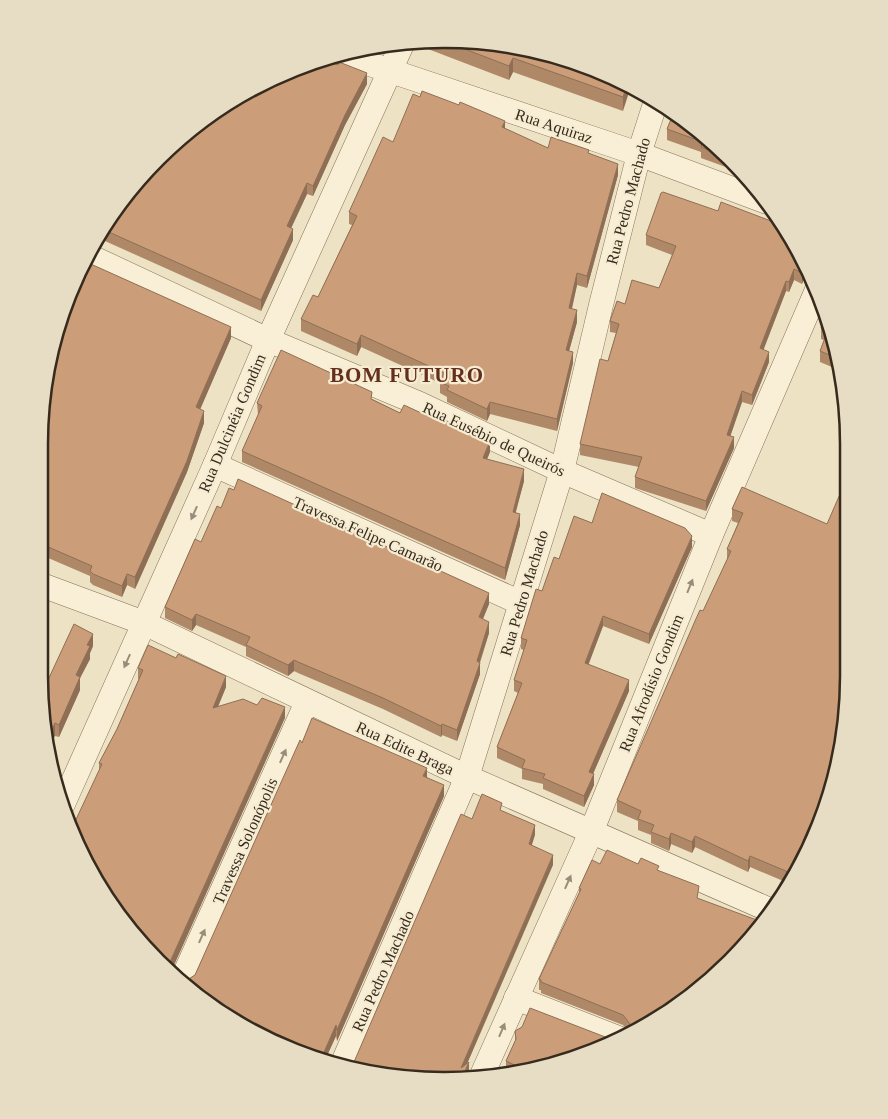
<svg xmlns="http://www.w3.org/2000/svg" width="888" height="1119" viewBox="0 0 888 1119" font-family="Georgia,serif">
  <rect width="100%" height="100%" fill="#ede2c3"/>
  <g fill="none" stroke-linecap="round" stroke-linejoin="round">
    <g stroke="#87735a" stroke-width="25">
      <g id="minor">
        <polyline points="340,54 639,154 767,202"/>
        <polyline points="87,255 268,340 420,404 562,471 711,535"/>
        <polyline points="215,465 521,603"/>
        <polyline points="39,584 144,623 467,777 772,911"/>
        <polyline points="63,804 215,465 268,340 403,42"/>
        <polyline points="182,980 307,702"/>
        <polyline points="516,998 618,1038"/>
        <polyline points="341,1067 467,777 562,471 601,305 639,154 656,101"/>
        <polyline points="482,1075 592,830 711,535 817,290"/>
      </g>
    </g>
    <use href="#minor" stroke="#f8efd6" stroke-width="24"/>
  </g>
  <g fill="#af8868">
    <polygon points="471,40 623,81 623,111 513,72 509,80 428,49 428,41"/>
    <polygon points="367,84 345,125 313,196 307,194 291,228 293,240 261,311 96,237 139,177"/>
    <polygon points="420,97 505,129 548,148 589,153 618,175 587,288 577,285 572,309 577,322 569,351 573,363 557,431 490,414 487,421 447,402 447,397 440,393 440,383 361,347 357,356 301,331 301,319 318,297 352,225 349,224 349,212 393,142"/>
    <polygon points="671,110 691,123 745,174 701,158 701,152 667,140 667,129 672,116 671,116"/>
    <polygon points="646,235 795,242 807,269 802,284 794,280 789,292 786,291 763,350 769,362 752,405 742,402 730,436 734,448 706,511 635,488 635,477 639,467 580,455 580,444 608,361 616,333 610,332 610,321 625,304 659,288 672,255 646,245"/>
    <polygon points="828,314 839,370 820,362 820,351 824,340 821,339 821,328"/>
    <polygon points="231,338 200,409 204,423 187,472 135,589 127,585 122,597 93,585 90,582 90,576 39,554 40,418"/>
    <polygon points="372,399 400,413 490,452 487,459 524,481 515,513 520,525 505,580 242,462 242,451 258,415 257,403"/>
    <polygon points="742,487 818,830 788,883 750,867 748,872 695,847 692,853 671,844 669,851 651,843 651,835 638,830 638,821 617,812 617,800 727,560 727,549 738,523 732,521 732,509"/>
    <polygon points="221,508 489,604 483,619 489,633 480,663 480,674 457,741 442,735 441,737 383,709 298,673 294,671 288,676 246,656 246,647 196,625 192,631 165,618 165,607"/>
    <polygon points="692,547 649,644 603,626 588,664 629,691 593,774 594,785 584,807 543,789 543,784 522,779 522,769 497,758 497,747 518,693 514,691 514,680 524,650 521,649 521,638 542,591 559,559"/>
    <polygon points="93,646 90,653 90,659 80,678 80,690 59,737 55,736 48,680"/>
    <polygon points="138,668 226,687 218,706 285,718 99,769 99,763 117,729 139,679 138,679"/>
    <polygon points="302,743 427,777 444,796 337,1041 336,1036 325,1060 241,1026 184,982 195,975"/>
    <polygon points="600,864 638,864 646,1026 630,1033 623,1025 541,993 541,990 539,990 539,979 579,894 579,888"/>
    <polygon points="515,1031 549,1067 506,1072 506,1061 515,1042"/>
  </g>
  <g fill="#8e6f55">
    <polygon points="513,58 513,72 509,80 509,66"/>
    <polygon points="367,73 367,84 345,125 313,196 313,186 345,115"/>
    <polygon points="628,83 631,86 623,111 623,97"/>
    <polygon points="505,121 505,133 502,127"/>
    <polygon points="618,164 618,175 587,288 587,276"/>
    <polygon points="307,183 307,194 287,237 287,226"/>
    <polygon points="293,229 293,240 261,311 261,300"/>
    <polygon points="805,264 807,269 802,284 802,273"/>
    <polygon points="794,269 794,280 789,292 789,282"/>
    <polygon points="577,273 577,285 569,320 569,308"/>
    <polygon points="786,281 786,291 760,359 760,348"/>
    <polygon points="577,310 577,322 566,362 566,350"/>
    <polygon points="231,327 231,338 196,419 196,407"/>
    <polygon points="361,335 361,347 357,356 357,344"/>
    <polygon points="573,352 573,363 557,431 557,419"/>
    <polygon points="769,352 769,362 752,405 752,395"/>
    <polygon points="742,391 742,402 727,446 727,435"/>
    <polygon points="490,402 490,414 487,421 487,409"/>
    <polygon points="204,411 204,423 187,472 135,589 135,577"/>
    <polygon points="734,437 734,448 706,511 706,501"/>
    <polygon points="490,441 490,452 483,469 483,458"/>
    <polygon points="524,469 524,481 513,523 513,512"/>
    <polygon points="520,514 520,525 505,580 505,568"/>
    <polygon points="692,536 692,547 649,644 649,634"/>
    <polygon points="127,574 127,585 122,597 122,586"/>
    <polygon points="489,593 489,604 479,628 479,617"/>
    <polygon points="196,614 196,625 192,631 192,620"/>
    <polygon points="603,616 603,626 585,674 585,663"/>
    <polygon points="489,622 489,633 478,667 480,663 480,674 457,741 457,730 477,661"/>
    <polygon points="93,634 93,646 90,653 90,659 80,678 80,690 59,737 59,725 76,675 87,645"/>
    <polygon points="294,660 294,671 288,676 288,665"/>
    <polygon points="226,676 226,687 213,719 213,708"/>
    <polygon points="629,680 629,691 589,783 589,772"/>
    <polygon points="285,707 285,718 171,972 169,970 169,964"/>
    <polygon points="55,723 55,736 48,749 47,739"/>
    <polygon points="442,724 442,735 441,737 441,726"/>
    <polygon points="427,768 427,779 423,776"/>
    <polygon points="594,774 594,785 584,807 584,796"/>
    <polygon points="444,785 444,796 337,1041 337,1030"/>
    <polygon points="535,825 535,835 529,854 529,844"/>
    <polygon points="671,833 671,844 669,851 669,839"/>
    <polygon points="695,836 695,847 692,853 692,842"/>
    <polygon points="553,855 553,865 461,1078 461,1068"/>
    <polygon points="750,856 750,867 748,872 748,861"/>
    <polygon points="336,1025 336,1036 325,1060 321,1059"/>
    <polygon points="469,1062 469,1072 467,1077 462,1078"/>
  </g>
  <g fill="#cb9e79" stroke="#8e6f55">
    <polygon points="471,40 549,53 623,81 628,83 623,97 513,58 509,66 444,41"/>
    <polygon points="322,58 338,65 339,62 367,73 345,115 313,186 307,183 287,226 293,229 261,300 102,229 139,177 242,93 314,60"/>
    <polygon points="422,91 459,105 460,102 505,121 502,127 548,148 551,137 589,150 588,153 618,164 587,276 577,273 569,308 577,310 566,350 573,352 557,419 490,402 487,409 447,390 449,386 440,382 444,373 361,335 357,344 301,319 313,295 318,297 357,216 349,212 383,137 393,142 413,94 420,97"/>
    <polygon points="674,112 691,123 727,157 701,147 703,142 667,129"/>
    <polygon points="663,192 718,211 721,202 784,226 795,242 805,264 802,273 794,269 789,282 786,281 760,348 769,352 752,395 742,391 727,435 734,437 706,501 635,477 642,457 580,444 600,359 608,361 619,324 610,321 617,301 625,304 632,280 659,288 676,246 646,235 661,193"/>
    <polygon points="84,261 231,327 196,407 204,411 187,461 135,577 127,574 122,586 93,574 90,571 92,566 39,543 40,418 60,313"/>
    <polygon points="827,313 828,314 837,358 820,351 828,330 821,328"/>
    <polygon points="281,350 372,392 371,399 400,413 404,405 434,419 436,416 490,441 483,458 524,469 513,512 520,514 505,568 242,451 262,406 257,403"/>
    <polygon points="847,478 842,754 818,830 793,874 750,856 748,861 695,836 692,842 671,833 669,839 651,832 654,825 638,819 641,811 617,800 695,621 700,610 703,611 731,551 727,549 743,513 732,509 742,487 827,524"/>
    <polygon points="238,479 489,593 479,617 489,622 477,661 480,663 457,730 442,724 441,726 383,698 298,662 294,660 288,665 246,645 250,637 196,614 192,620 165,607 195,539 201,542 217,506 221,508 229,488 234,490"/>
    <polygon points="602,493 685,528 692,536 649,634 603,616 585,663 629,680 589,772 594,774 584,796 543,778 545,774 522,768 525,760 497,747 522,683 514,680 527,640 521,638 536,589 542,591 554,557 559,559 574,516 592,523"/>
    <polygon points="74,624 93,634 87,645 90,646 76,675 80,677 59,725 55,723 47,739 39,676 48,680"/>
    <polygon points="148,645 176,658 178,654 226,676 213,708 243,699 257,705 262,698 285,707 169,964 169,970 157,961 93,877 72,828 102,764 99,763 117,729 143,670 138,668"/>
    <polygon points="312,718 427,768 423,776 444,785 337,1030 336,1025 321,1059 275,1040 276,1038 237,1021 236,1022 184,982 195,975 300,740 302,743"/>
    <polygon points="482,794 502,803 500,810 535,825 529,844 553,855 461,1068 469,1062 462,1078 444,1080 349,1068 354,1062 461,814 472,819"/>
    <polygon points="607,850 638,864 641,858 659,866 657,870 699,886 697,898 765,923 711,980 646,1026 631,1033 631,1025 623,1015 541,982 541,980 539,979 581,889 579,888 592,860 600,864"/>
    <polygon points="530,1008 613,1040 549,1067 525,1070 506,1061 516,1039 515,1031 522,1027"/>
  </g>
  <defs><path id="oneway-solid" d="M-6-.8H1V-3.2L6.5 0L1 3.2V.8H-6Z" transform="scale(1.25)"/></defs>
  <g fill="#988d7a">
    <use href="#oneway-solid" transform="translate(194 513) rotate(114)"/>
    <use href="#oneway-solid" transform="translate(690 586) rotate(-68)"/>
    <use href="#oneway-solid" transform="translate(127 661) rotate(114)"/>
    <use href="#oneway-solid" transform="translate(283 756) rotate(-66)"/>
    <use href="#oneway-solid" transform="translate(568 882) rotate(-66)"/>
    <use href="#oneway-solid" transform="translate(202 936) rotate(-66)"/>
    <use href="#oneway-solid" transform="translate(502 1030) rotate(-67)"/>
  </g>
  <g text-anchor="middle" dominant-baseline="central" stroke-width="4.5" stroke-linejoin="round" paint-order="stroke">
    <g font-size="16" fill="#372b1e" stroke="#f5ecd2">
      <text transform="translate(554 126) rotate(18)">Rua Aquiraz</text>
      <text transform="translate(628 201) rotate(-75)">Rua Pedro Machado</text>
      <text transform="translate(232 423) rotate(-67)">Rua Dulcinéia Gondim</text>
      <text transform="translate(494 439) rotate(25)">Rua Eusébio de Queirós</text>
      <text transform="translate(368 534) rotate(24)">Travessa Felipe Camarão</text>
      <text transform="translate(524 593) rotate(-73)">Rua Pedro Machado</text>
      <text transform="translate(651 683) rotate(-68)">Rua Afrodísio Gondim</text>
      <text transform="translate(405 748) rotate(25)">Rua Edite Braga</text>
      <text transform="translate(245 841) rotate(-66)">Travessa Solonópolis</text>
      <text transform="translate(383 971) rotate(-66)">Rua Pedro Machado</text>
    </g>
    <g font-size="21" font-weight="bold" letter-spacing="1" fill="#632e1e" stroke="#f5ecd2">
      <text x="407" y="375">BOM FUTURO</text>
    </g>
  </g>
  <path d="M0 0H888V1119H0ZM444 48H444A396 396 0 0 1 840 444V676A396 396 0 0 1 444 1072H444A396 396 0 0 1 48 676V444A396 396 0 0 1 444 48Z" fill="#e6ddc4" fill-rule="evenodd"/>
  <path fill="none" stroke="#372b1e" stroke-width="2.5" d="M444 48H444A396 396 0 0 1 840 444V676A396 396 0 0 1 444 1072H444A396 396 0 0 1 48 676V444A396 396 0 0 1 444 48Z"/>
</svg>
